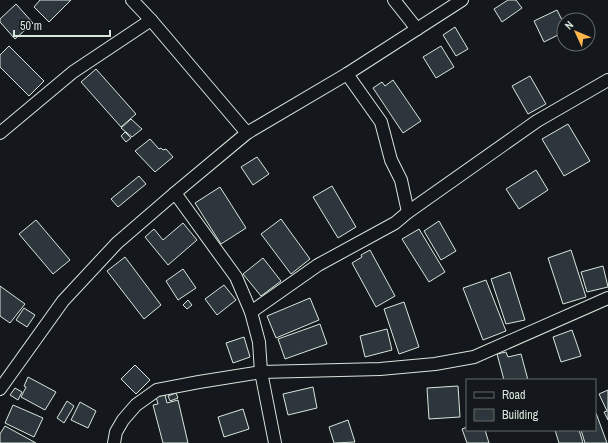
<svg xmlns="http://www.w3.org/2000/svg" width="608" height="443" viewBox="0 0 608 443" font-family="'Archivo Narrow',sans-serif">
  <rect width="100%" height="100%" fill="#14181c"/>
  <g fill="#2c363c" stroke="#d8e6dc">
    <polygon points="40,0 71,0 49,22 34,7"/>
    <polygon points="508,0 516,0 522,8 502,22 494,9"/>
    <polygon points="16,4 33,23 15,39 0,22 0,19"/>
    <polygon points="557,10 564,24 564,32 544,42 534,21"/>
    <polygon points="455,27 468,49 456,56 443,35"/>
    <polygon points="9,46 44,81 29,96 0,67 0,55"/>
    <polygon points="441,46 454,67 436,78 423,57"/>
    <polygon points="96,69 136,114 121,127 81,82"/>
    <polygon points="530,76 546,104 528,114 512,86"/>
    <polygon points="393,80 421,121 403,133 373,88 382,82 385,86"/>
    <polygon points="131,119 142,129 132,137 121,128"/>
    <polygon points="568,124 590,161 564,176 542,139"/>
    <polygon points="125,132 131,138 126,142 121,136"/>
    <polygon points="150,139 159,149 161,148 163,150 166,149 173,157 155,172 135,151"/>
    <polygon points="257,157 269,174 253,185 241,167"/>
    <polygon points="536,170 548,190 519,209 506,189"/>
    <polygon points="139,176 146,184 118,207 111,199"/>
    <polygon points="332,186 356,227 338,238 313,197"/>
    <polygon points="220,187 246,228 221,244 195,203"/>
    <polygon points="281,219 310,259 291,274 261,234"/>
    <polygon points="36,220 70,260 53,274 19,234"/>
    <polygon points="439,221 456,251 441,260 424,231"/>
    <polygon points="183,223 197,240 168,265 145,237 154,229 163,240"/>
    <polygon points="419,229 445,272 429,282 402,239"/>
    <polygon points="370,250 395,296 376,307 352,263 362,257 361,255"/>
    <polygon points="571,250 586,297 563,304 548,258"/>
    <polygon points="125,257 161,305 144,319 107,271"/>
    <polygon points="263,258 281,281 261,296 243,274"/>
    <polygon points="603,266 608,287 587,292 581,272"/>
    <polygon points="183,269 196,288 178,300 166,281"/>
    <polygon points="510,272 525,320 506,324 491,279"/>
    <polygon points="486,280 506,331 483,340 463,288"/>
    <polygon points="224,285 236,300 217,315 205,299"/>
    <polygon points="0,286 25,304 10,323 0,316"/>
    <polygon points="310,298 319,320 276,338 267,316"/>
    <polygon points="188,300 192,305 187,309 183,305"/>
    <polygon points="404,302 419,347 399,354 384,309"/>
    <polygon points="24,308 35,315 27,327 16,320"/>
    <polygon points="320,324 327,344 285,359 278,339"/>
    <polygon points="387,329 392,350 365,357 360,336"/>
    <polygon points="572,330 581,356 561,362 553,337"/>
    <polygon points="244,337 250,357 233,363 226,343"/>
    <polygon points="506,352 508,357 521,354 528,380 504,380 497,354"/>
    <polygon points="135,365 150,380 136,394 121,379"/>
    <polygon points="28,377 56,392 45,410 21,397 26,387 24,386"/>
    <polygon points="458,386 460,417 429,419 427,388"/>
    <polygon points="313,387 317,408 288,415 283,394"/>
    <polygon points="15,388 22,392 18,400 10,395"/>
    <polygon points="608,390 608,420 604,412 607,411 599,394"/>
    <polygon points="176,393 178,398 170,401 168,396"/>
    <polygon points="165,395 167,403 178,400 188,443 163,443 153,405 158,404 156,397"/>
    <polygon points="67,401 74,406 64,423 57,418"/>
    <polygon points="80,402 96,411 88,428 71,420"/>
    <polygon points="13,405 43,418 34,437 5,423"/>
    <polygon points="243,409 249,429 224,437 218,417"/>
    <polygon points="595,413 596,413 607,443 585,443 581,430 595,430"/>
    <polygon points="348,420 355,442 334,443 329,427"/>
    <polygon points="5,426 36,443 0,443 0,434"/>
    <polygon points="467,427 467,430 485,430 489,443 467,443 462,429"/>
    <polygon points="555,430 579,430 583,443 559,443"/>
  </g>
  <g fill="none" stroke-linecap="round" stroke-linejoin="round">
    <g stroke="#d8e6dc" stroke-width="14">
      <g id="minor">
        <polyline points="132,0 151,20 247,133"/>
        <polyline points="394,0 417,29"/>
        <polyline points="0,133 73,72 151,20"/>
        <polyline points="175,193 236,277 251,312 259,342 261,372 275,443"/>
        <polyline points="408,212 537,121 608,80"/>
        <polyline points="251,312 318,265 395,223 408,212 401,180 391,160 381,122 347,74"/>
        <polyline points="0,389 63,301 117,243 175,193 247,133 347,74 462,0"/>
        <polyline points="114,443 116,432 123,420 136,405 157,390 199,382 261,372 380,369 435,364 474,357 608,298"/>
      </g>
    </g>
    <use href="#minor" stroke="#14181c" stroke-width="12"/>
  </g>
  <rect x="466" y="379" width="130" height="52" fill="#14181c" stroke="#626a69"/>
  <rect x="474" y="392" width="20" height="6" fill="#14181c" stroke="#626a69"/>
  <text x="502" y="399" font-size="12" fill="#d8e6dc">Road</text>
  <rect x="474" y="409" width="20" height="12" fill="#2c363c" stroke="#626a69"/>
  <text x="502" y="419" font-size="12" fill="#d8e6dc">Building</text>
  <g transform="translate(576 32) rotate(314)"><circle r="19" fill="#14181c" stroke="#626a69"/>
  <path d="M0-3L7 15L0 10L-7 15Z" fill="#ffb74d"/>
  <text y="-6" font-size="11" font-weight="bold" text-anchor="middle" fill="#d8e6dc">N</text>
  </g>
  <path d="M14 30v6h96v-6" fill="none" stroke="#d8e6dc" stroke-width="2"/>
  <text x="20" y="30" font-size="12" fill="#d8e6dc" stroke="#14181c" stroke-width="3" paint-order="stroke">50 m</text>
</svg>
